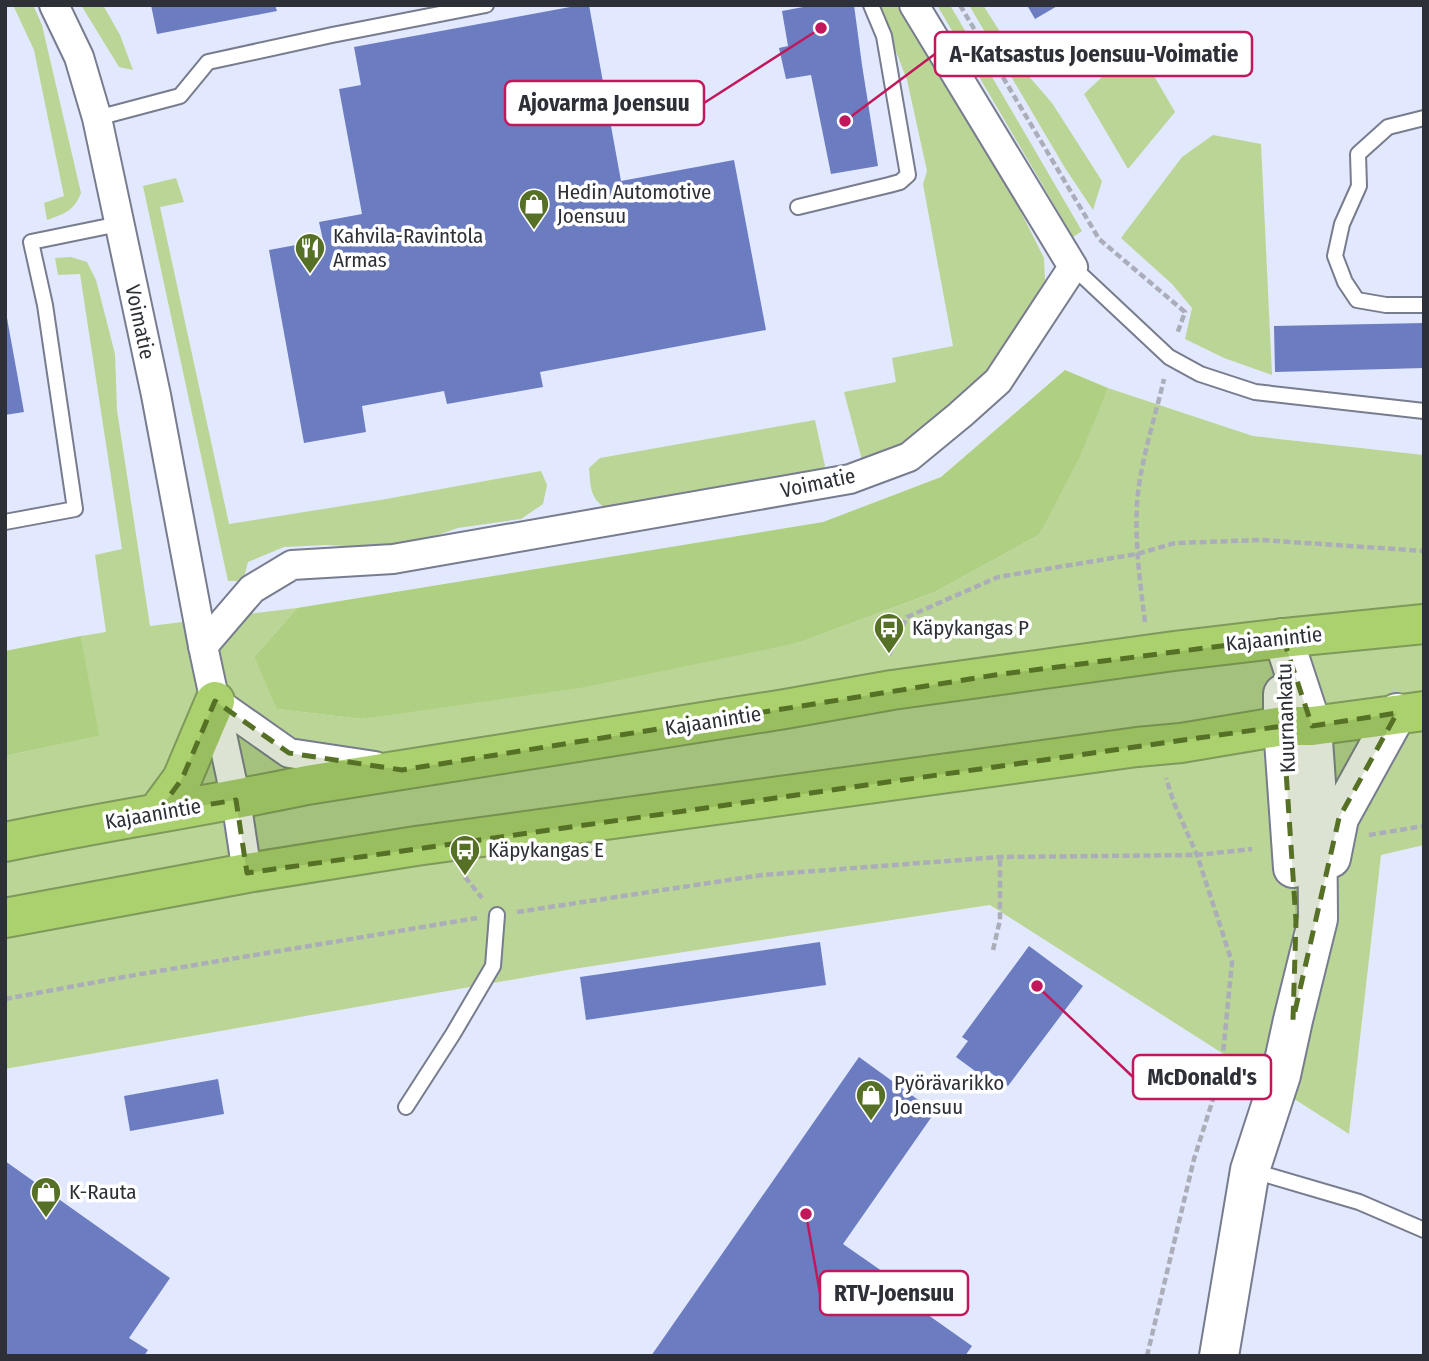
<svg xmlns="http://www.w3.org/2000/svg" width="1429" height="1361" viewBox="0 0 1429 1361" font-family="'Fira Sans Condensed',sans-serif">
  <rect width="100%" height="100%" fill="#eff2ff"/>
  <g fill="#e2e8fe">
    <polygon points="5,5 1424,5 1424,455 1253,436 1108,388 1065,370 941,477 823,522 297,608 106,633 5,652"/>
    <polygon points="1424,845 1424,1356 5,1356 5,1069 567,970 991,905 1349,1133 1381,854"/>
  </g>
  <g fill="#bad595">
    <path d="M13,5H33L42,25L81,193C74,211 64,214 47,220L44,203L64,196L34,50Z"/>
    <polygon points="81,5 103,5 120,35 133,70 119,67"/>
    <polygon points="878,5 896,5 1016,202 1044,258 1045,280 1032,310 980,380 946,419 883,458 862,460 844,392 896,382 892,358 953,346 923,184 927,171 907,80"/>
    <polygon points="937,5 950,5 1082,231 1073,237"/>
    <polygon points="969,5 983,5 1026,73 1052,103 1102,181 1093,210 1065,168"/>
    <polygon points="1136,45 1175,112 1128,169 1084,94"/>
    <polygon points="1213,135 1261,144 1272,375 1224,358 1185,339 1192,308 1172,284 1121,238 1182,157"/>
    <polygon points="176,178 184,202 160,207 229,524 386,499 541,471 547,485 543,504 521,519 458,528 420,541 385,548 326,545 284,547 248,562 243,581 228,581 143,186"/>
    <polygon points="71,257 87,262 96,280 115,354 117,410 150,626 297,608 254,657 278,709 361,719 801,642 935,592 1039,535 1108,388 1253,436 1424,455 1424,845 1381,855 1349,1134 990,905 567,970 5,1069 5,756 98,736 81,636 106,632 95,555 122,549 80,274 58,275 55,258"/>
    <path d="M815,420L825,466L821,474L611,512C590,499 591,491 589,468L600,458Z"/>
  </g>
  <g fill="#afcf82">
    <polygon points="1065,370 1108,388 1079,458 1039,535 935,592 801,642 585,687 361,719 277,709 254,657 297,608 823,522 941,477"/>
    <polygon points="81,636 99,736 5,756 5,651"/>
  </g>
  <g fill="#6c7cc1">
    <polygon points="151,5 275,5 277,11 157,34"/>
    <polygon points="581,5 589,5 621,181 734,160 766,330 540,372 543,387 447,404 444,391 362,406 366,432 304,443 269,250 323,240 319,222 362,214 339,89 361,85 354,47"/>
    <polygon points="814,5 854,5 862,65 878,166 831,174 811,75 786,79 779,48 788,46 782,11"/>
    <polygon points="1027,5 1059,5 1035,19"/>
    <polygon points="7,318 24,412 5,415 5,319"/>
    <polygon points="1424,323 1424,368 1275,372 1274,326"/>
    <polygon points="820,942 826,985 586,1020 580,977"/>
    <polygon points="1029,946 1083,986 1008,1086 991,1073 986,1079 956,1057 968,1041 962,1037"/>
    <polygon points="859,1057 935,1112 843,1244 902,1285 897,1293 972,1346 965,1356 651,1356"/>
    <polygon points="218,1079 224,1114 130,1131 124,1096"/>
    <polygon points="5,1161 170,1278 129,1338 148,1350 144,1356 5,1356"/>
  </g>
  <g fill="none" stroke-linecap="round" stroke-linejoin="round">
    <g stroke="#777c8e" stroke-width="18">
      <g id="lane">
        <polyline points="97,118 180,96 208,62 332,35 486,5"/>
        <polyline points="1424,118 1388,127 1358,154 1359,186 1342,224 1335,256 1345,282 1357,300 1386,305 1424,305"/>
        <polyline points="798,207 889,185 900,182 908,175 884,36 871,5"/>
        <polyline points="1073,267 1169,357 1200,374 1255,392 1424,411"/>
        <polyline points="5,522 75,509 45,305 31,242 119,224"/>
        <polyline points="406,1107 453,1034 493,966 497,915"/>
        <polyline points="1250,1170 1359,1202 1424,1230"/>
      </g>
    </g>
    <g stroke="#777c8e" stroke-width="32">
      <g id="street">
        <polyline points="54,5 79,57 97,118 156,395 203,646 236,800 247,873"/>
        <polyline points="203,646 252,589 292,565 393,559 850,479 909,457 960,415 998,381 1073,267 914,5"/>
        <polyline points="215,701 289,753 375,766"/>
      </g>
    </g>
    <g stroke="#777c8e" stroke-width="42">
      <g id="secondary">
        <polyline points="1283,694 1283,726 1293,868"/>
        <polyline points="1331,858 1339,818 1397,713"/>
        <polyline points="1219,1356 1250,1170 1281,1075 1293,1020 1318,919 1317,797 1312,726 1283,638"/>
      </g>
    </g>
    <g stroke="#7f995b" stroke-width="42">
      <g id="highway">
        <polyline points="157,813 182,779 215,701"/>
        <path d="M5,842C106,821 207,806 307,785L785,709L892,690L1174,651L1283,638L1424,624"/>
        <polyline points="5,918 247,873 416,846 1137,747 1181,743 1283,726 1312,726 1424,711"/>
      </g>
    </g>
    <g stroke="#abaeb9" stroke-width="4.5" stroke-dasharray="7 3.5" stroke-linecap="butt">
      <polyline points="960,5 1099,239 1185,312 1177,334"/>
      <path d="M1145,622C1140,583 1135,545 1137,505C1139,466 1155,418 1164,379"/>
      <polyline points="889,655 907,617 998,577 1137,554 1175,543 1262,540 1424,551"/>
      <polyline points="1369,835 1424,826"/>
      <polyline points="465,877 482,898"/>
      <polyline points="517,912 762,875 1000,857 1197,855 1252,849"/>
      <polyline points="993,950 1000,920 1000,857"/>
      <polyline points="5,999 129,976 477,918"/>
      <polyline points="1147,1356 1194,1159 1221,1074 1232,962 1197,855 1174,803 1166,778"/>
    </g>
    <use href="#lane" stroke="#fff" stroke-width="14"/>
    <use href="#street" stroke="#fff" stroke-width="28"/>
    <use href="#secondary" stroke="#fff" stroke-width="38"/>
    <use href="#highway" stroke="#aad16e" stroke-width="38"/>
  </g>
  <path fill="#567125" fill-opacity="0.2" stroke="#567125" stroke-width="5" stroke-dasharray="14 9" stroke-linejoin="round" d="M1283,638L1312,726L1397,713L1339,818L1293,1020L1296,921L1283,726L247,873L236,800L157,813L182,779L215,701L289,753L402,770L995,675Z"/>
  <defs>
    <g id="shop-pin" transform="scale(1.575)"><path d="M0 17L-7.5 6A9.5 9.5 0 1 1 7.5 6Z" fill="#567125" stroke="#fff"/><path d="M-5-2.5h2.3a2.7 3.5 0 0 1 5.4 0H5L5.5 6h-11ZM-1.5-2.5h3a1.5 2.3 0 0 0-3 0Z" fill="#fff"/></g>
    <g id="restaurant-pin" transform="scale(1.575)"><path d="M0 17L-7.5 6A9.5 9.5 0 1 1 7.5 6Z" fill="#567125" stroke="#fff"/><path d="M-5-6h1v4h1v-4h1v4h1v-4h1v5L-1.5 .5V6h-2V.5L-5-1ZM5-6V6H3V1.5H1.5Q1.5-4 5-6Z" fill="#fff"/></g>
    <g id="bus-pin" transform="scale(1.575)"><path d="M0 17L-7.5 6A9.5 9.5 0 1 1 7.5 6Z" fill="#567125" stroke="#fff"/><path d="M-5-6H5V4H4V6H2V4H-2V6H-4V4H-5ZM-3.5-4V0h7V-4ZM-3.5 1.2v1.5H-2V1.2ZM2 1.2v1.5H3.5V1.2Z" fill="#fff"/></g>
  </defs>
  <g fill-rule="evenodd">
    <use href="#shop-pin" x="534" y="204"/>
    <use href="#restaurant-pin" x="310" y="248"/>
    <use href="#bus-pin" x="889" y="628"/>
    <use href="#bus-pin" x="465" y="850"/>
    <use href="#shop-pin" x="871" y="1095"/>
    <use href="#shop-pin" x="46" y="1192"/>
  </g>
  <g text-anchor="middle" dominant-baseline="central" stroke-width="7" stroke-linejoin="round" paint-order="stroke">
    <g font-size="21" fill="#2e3038" stroke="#fff" text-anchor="start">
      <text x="557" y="192">Hedin Automotive<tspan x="557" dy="24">Joensuu</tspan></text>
      <text x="333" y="236">Kahvila-Ravintola<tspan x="333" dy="24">Armas</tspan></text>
      <text x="912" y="628">Käpykangas P</text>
      <text x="488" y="850">Käpykangas E</text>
      <text x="894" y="1083">Pyörävarikko<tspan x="894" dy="24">Joensuu</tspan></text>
      <text x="69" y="1192">K-Rauta</text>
    </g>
    <g font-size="21" fill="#2e3038" stroke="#fff">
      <text transform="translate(140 322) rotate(78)">Voimatie</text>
      <text transform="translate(818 483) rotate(-12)">Voimatie</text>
      <text transform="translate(1274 639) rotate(-6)">Kajaanintie</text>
      <text transform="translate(1286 718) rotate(-92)">Kuurnankatu</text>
      <text transform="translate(713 721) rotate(-9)">Kajaanintie</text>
      <text transform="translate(153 814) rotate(-10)">Kajaanintie</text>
    </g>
  </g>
  <path fill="none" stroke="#c2185b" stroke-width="2.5" d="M845 121L935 54M821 28L704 103M1037 986L1133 1077M806 1214L820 1293"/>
  <g fill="#c2185b" stroke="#fff" stroke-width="2.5">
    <circle cx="845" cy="121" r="7"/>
    <circle cx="821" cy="28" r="7"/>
    <circle cx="1037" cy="986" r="7"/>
    <circle cx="806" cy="1214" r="7"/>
  </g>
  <g fill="#fff" stroke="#c2185b" stroke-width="2.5">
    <rect x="935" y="32" width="317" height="44" rx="7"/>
    <rect x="505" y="81" width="199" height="44" rx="7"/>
    <rect x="1133" y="1055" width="138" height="44" rx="7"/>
    <rect x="820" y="1271" width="148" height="44" rx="7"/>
  </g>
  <g font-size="23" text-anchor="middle" font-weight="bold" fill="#2e3038">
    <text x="1094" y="62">A-Katsastus Joensuu-Voimatie</text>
    <text x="604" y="111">Ajovarma Joensuu</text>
    <text x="1202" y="1085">McDonald's</text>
    <text x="894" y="1301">RTV-Joensuu</text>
  </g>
  <rect width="1429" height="1361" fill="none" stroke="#2e3038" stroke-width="14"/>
</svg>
